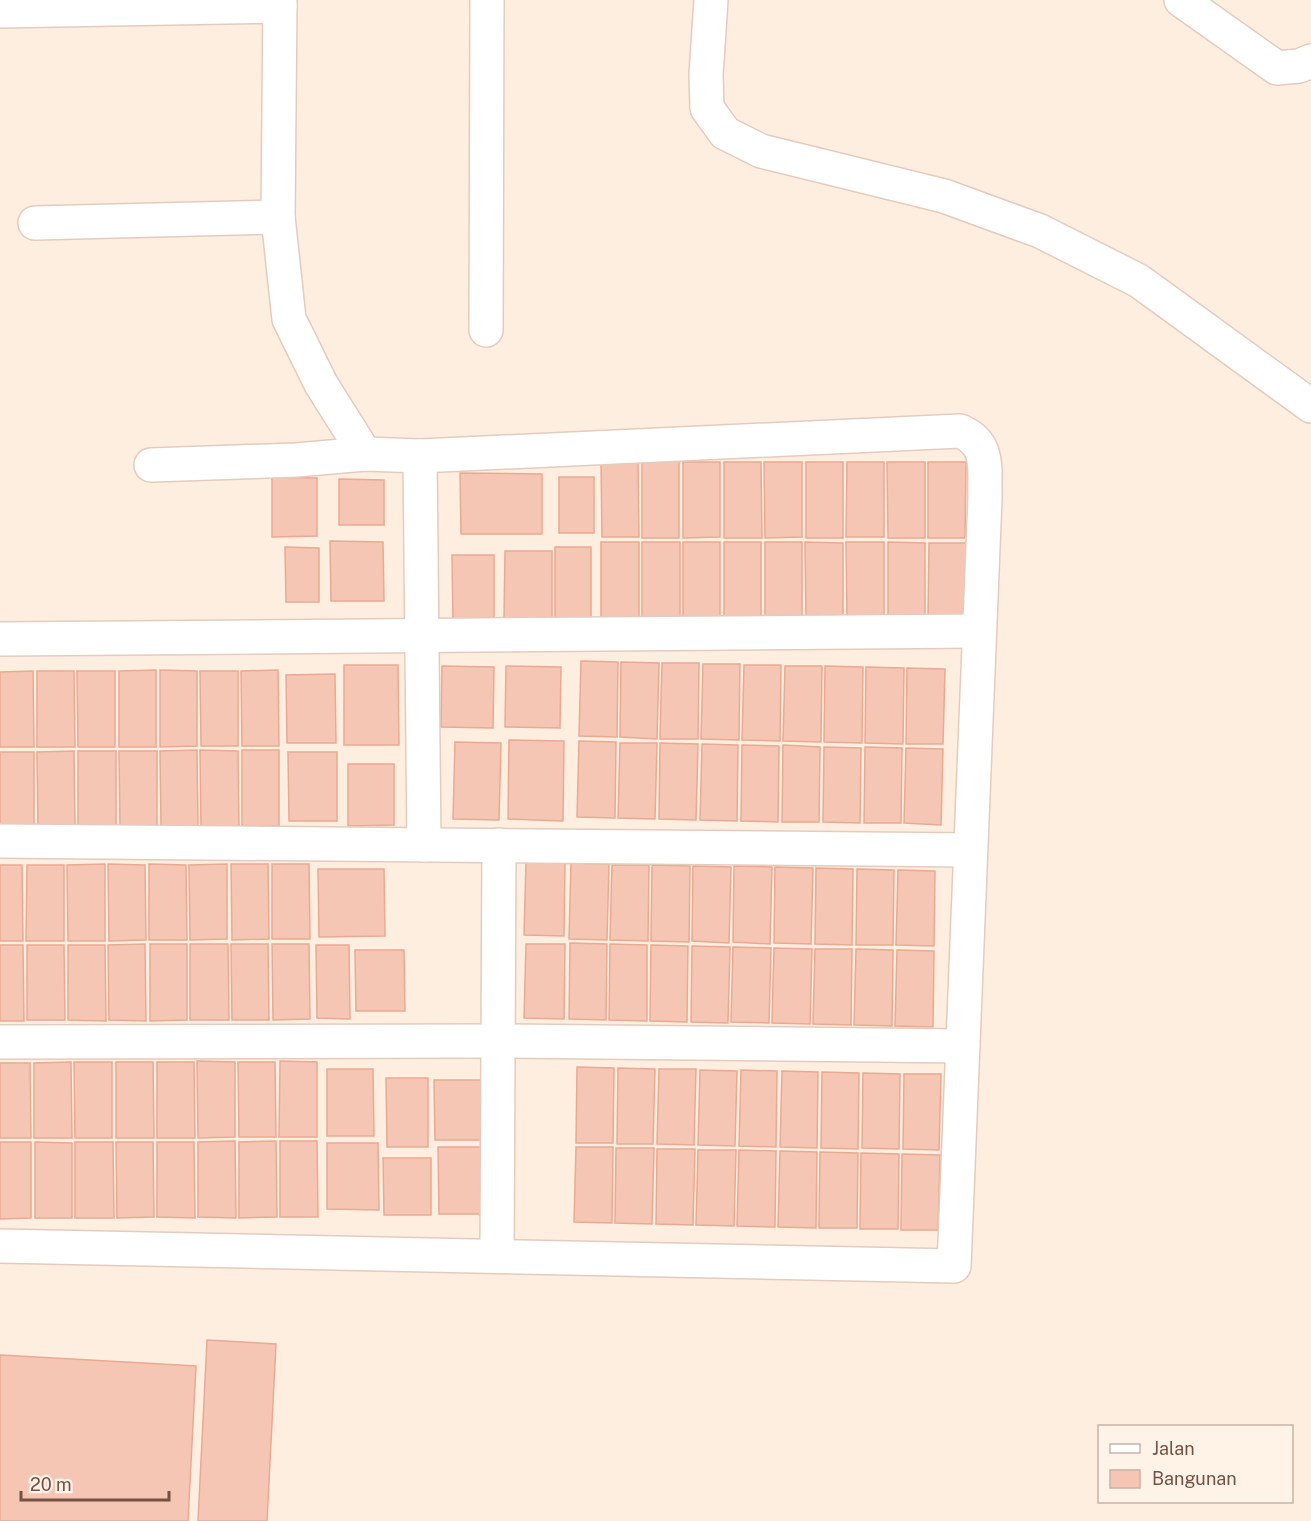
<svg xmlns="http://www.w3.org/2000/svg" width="1311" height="1521" viewBox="0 0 1311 1521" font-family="'Public Sans',sans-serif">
  <rect width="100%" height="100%" fill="#feeedf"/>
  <g fill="#f6c6b4" stroke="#eaa993" stroke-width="1.5">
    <polygon points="638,461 639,537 602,537 601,462"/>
    <polygon points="679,461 679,538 642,538 642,462"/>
    <polygon points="683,462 720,462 720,537 683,538"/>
    <polygon points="724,462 761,462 762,538 724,538"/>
    <polygon points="764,462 802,462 802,537 765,538"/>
    <rect x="806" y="462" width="37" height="76"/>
    <polygon points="847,462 884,462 884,537 846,537"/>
    <polygon points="887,462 925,462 925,538 888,538"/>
    <polygon points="928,462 966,462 965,538 928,538"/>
    <polygon points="460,473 542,474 542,534 461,534"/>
    <polygon points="272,477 317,478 317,536 272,537"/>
    <rect x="559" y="477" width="35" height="56"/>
    <polygon points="339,479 384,480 384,525 339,525"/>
    <polygon points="330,541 383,542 384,601 331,601"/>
    <polygon points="601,542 639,542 639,618 601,617"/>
    <rect x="642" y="542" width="38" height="76"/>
    <rect x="683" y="542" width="37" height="76"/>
    <rect x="724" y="542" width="37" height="76"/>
    <rect x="765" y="542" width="37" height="76"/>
    <polygon points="805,542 843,543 843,618 806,618"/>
    <polygon points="846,542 884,542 884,617 847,618"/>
    <polygon points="888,542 925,543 925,618 888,618"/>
    <polygon points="929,543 966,543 966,618 928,618"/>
    <polygon points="285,547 319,548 319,602 286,602"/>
    <rect x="555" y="547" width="36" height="73"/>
    <polygon points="505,551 552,551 552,620 504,620"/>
    <polygon points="452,555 494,555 494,623 453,623"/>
    <polygon points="581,661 618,662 617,737 579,736"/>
    <polygon points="621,662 659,663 657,739 620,737"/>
    <polygon points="662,663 699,663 698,739 660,739"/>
    <polygon points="703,664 740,664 739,740 701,739"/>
    <polygon points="344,665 398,665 399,745 344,745"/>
    <polygon points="744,665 781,665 780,741 742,740"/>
    <polygon points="442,666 494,667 493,728 441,727"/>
    <polygon points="506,666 561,667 560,728 505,727"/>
    <polygon points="785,666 822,666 821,742 783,741"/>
    <polygon points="825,666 863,667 862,743 824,742"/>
    <polygon points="866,667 904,668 903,744 865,743"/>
    <polygon points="907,668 945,669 943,744 906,744"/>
    <polygon points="156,670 156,747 119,747 119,671"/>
    <polygon points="160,670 197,671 197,746 160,747"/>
    <polygon points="278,670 279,746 242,746 241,671"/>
    <polygon points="33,671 34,747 0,747 0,672"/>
    <polygon points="37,671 74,671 75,747 37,747"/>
    <polygon points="77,671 115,671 115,747 78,747"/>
    <polygon points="200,671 238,671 238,746 201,746"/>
    <polygon points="335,674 336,743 287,743 286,675"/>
    <polygon points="509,740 564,741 563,821 508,819"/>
    <polygon points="579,741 616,742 615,818 577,817"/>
    <polygon points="455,742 501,743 499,820 453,819"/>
    <polygon points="620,743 657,743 655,819 618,818"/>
    <polygon points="660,743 698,744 696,820 659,819"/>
    <polygon points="702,744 738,745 737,821 700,820"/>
    <polygon points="742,745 779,746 778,822 741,821"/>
    <polygon points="783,745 820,747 819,822 782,822"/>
    <polygon points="824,747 861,748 860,823 823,822"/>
    <polygon points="865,747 902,748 901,823 864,823"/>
    <polygon points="906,748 943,749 941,825 904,823"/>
    <polygon points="197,750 198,827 161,826 160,751"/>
    <polygon points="200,750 238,751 239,826 201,827"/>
    <rect x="242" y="750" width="37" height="76"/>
    <polygon points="74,751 75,827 38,827 37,752"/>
    <polygon points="78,751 116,751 116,827 78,826"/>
    <polygon points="119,751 157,751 157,827 120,826"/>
    <rect x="0" y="752" width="34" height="75"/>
    <polygon points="288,752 337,752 337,821 289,821"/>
    <polygon points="348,764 394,764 394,825 348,826"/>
    <polygon points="526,862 565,863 564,936 524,935"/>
    <polygon points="571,863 609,864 607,940 569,939"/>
    <polygon points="105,864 105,941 68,941 67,865"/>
    <polygon points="108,864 145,865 146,940 109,941"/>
    <polygon points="149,864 186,865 187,940 149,940"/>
    <polygon points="227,864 227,939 190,940 189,865"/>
    <polygon points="231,864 268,864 269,939 232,940"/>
    <polygon points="272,864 309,864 310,939 272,939"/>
    <polygon points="0,865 22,865 23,941 0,941"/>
    <polygon points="27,865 64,865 64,941 26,941"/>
    <polygon points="612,865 649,865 648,941 610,940"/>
    <polygon points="652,865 690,866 689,942 651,941"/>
    <polygon points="693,866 731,867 729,943 692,941"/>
    <polygon points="734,866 772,867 770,944 733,942"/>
    <polygon points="775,867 813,868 811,944 774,943"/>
    <polygon points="816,868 853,869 852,945 815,944"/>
    <polygon points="318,869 384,869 385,936 319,937"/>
    <polygon points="857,869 894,870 893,945 856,945"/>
    <polygon points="898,870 935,871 934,946 896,945"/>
    <polygon points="570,943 607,944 606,1020 569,1019"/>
    <polygon points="145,944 146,1021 109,1020 108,945"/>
    <polygon points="150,944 187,944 187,1020 150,1021"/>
    <polygon points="190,944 228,944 229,1020 190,1020"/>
    <polygon points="231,944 268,944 269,1020 232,1020"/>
    <polygon points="272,944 309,944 310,1019 273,1020"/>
    <polygon points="526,944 565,944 564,1019 524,1018"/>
    <polygon points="610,944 647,945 647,1021 609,1020"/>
    <polygon points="0,945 23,945 24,1021 0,1021"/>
    <polygon points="27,945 64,945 65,1020 27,1020"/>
    <polygon points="68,945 105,945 106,1021 68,1020"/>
    <polygon points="316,945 349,945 350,1019 317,1018"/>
    <polygon points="651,945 688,946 687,1022 650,1021"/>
    <polygon points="692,946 730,947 728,1023 691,1022"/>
    <polygon points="733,947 771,948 769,1023 731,1022"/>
    <polygon points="774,948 812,949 810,1024 772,1023"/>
    <polygon points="815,949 852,949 851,1025 813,1024"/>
    <polygon points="856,949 893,950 892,1026 854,1025"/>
    <polygon points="355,950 404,950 405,1011 356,1011"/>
    <polygon points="897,950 934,951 933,1027 895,1026"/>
    <polygon points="197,1061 235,1062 235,1137 198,1138"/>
    <polygon points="280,1061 317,1062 317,1137 279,1137"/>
    <polygon points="71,1062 72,1138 34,1138 34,1063"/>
    <polygon points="74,1062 112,1062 112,1138 75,1138"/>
    <polygon points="116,1062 153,1062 154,1138 116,1138"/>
    <polygon points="157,1062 194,1062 195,1138 157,1138"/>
    <polygon points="238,1062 275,1062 276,1137 239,1137"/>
    <polygon points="0,1063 30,1063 31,1138 0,1138"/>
    <polygon points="577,1067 614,1068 613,1143 576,1143"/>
    <polygon points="618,1068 655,1069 653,1144 617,1144"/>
    <polygon points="327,1069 373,1069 374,1136 327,1136"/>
    <polygon points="659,1069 696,1069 694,1145 657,1144"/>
    <polygon points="700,1070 737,1071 735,1146 698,1145"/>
    <polygon points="741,1070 777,1071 776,1147 739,1146"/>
    <polygon points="782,1071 818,1072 817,1148 780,1147"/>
    <polygon points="822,1072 859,1073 858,1149 821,1148"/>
    <polygon points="863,1073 900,1074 899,1149 862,1148"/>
    <polygon points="904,1074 941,1074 939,1150 903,1149"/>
    <polygon points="386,1078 428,1078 428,1147 387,1147"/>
    <polygon points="434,1080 488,1080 487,1140 435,1140"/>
    <polygon points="235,1141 236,1218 198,1217 198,1142"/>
    <polygon points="276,1141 277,1217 239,1218 239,1142"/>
    <polygon points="280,1141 317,1141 318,1217 280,1217"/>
    <polygon points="0,1142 31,1142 31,1218 0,1219"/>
    <polygon points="35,1142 72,1143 72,1218 35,1218"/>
    <polygon points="75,1142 113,1142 114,1218 75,1218"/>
    <polygon points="116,1142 153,1142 154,1217 117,1218"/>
    <polygon points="157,1142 194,1142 195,1218 157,1217"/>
    <polygon points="327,1143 378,1143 379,1210 327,1209"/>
    <polygon points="438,1147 489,1147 489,1214 439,1214"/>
    <polygon points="576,1147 613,1147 612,1223 574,1222"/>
    <polygon points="616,1148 654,1148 652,1224 615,1223"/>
    <polygon points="657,1149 695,1149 693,1225 656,1224"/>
    <polygon points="698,1150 736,1150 734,1226 696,1225"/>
    <polygon points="739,1150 776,1151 775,1227 737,1226"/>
    <polygon points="780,1151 817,1152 816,1228 778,1227"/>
    <polygon points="820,1152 858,1153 857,1228 819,1228"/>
    <polygon points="861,1153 899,1154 898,1229 860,1229"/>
    <polygon points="902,1154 940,1155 938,1230 901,1230"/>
    <polygon points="383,1158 431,1158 431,1215 384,1215"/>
    <polygon points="207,1340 276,1344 267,1521 198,1521"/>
    <polygon points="0,1355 196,1366 188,1521 0,1521"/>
  </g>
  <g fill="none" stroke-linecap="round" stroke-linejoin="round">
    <g stroke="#e5cbbe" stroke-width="36">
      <g id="minor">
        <polyline points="280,0 278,217 289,319 321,384 365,454"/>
        <polyline points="711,0 706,75 707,108 725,133 761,151 944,196 1040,231 1139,281 1311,406"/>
        <polyline points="1181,0 1277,68 1299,66 1311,61"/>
        <polyline points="0,11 280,6"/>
        <polyline points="35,223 278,217"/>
        <polyline points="486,330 487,0"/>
        <polyline points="420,456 424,845"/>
        <polyline points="0,639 979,631"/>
        <polyline points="0,841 970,850"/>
        <polyline points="0,1042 497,1041 963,1046"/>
        <path d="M0,1246L954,1266L985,498C984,469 991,444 960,431L420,456L365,454L296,460L151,465"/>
        <polyline points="497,1255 499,845"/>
      </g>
    </g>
    <use href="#minor" stroke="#fff" stroke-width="33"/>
  </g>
  <rect x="1098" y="1425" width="195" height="78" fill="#fff3e8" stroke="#c9b2a7" stroke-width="1.5"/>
  <rect x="1110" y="1444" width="30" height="9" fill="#ffffff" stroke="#c9b2a7" stroke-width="1.5"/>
  <text x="1152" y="1455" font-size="18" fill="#775045">Jalan</text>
  <rect x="1110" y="1470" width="30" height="18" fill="#f6c6b4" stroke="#c9b2a7" stroke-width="1.5"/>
  <text x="1152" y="1485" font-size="18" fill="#775045">Bangunan</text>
  <path d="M21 1491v9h148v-9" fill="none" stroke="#775045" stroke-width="3"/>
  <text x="30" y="1491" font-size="18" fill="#775045" stroke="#fff3e8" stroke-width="4.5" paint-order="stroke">20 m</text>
</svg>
